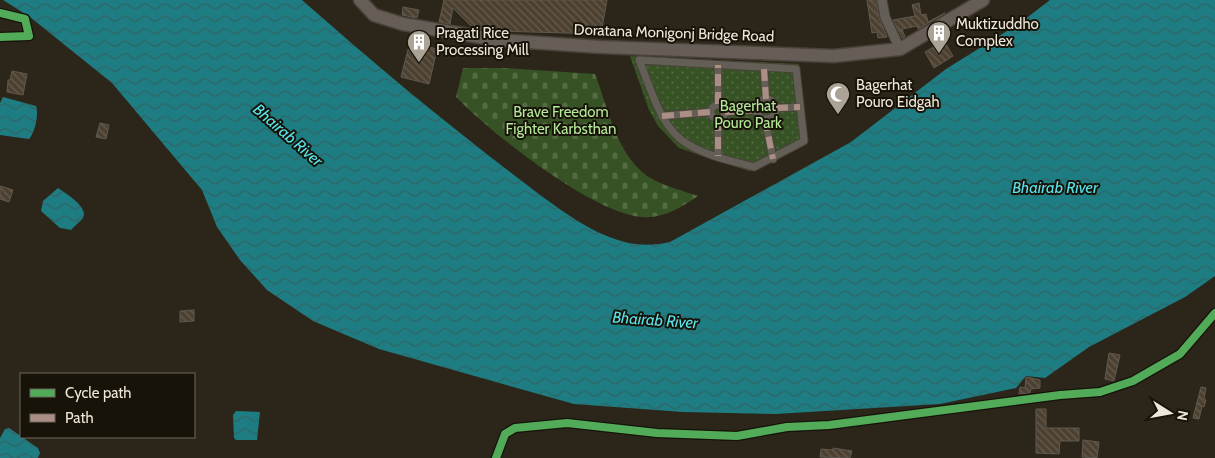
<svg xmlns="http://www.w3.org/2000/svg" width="1215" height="458" viewBox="0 0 1215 458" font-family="Cabin,sans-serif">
  <defs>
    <pattern id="grass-dots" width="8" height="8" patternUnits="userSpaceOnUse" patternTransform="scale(1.25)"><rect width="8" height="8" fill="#375224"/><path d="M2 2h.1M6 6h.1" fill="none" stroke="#546b43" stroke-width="1.8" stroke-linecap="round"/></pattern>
    <pattern id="cemetery-stones" width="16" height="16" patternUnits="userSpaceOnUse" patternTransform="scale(1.25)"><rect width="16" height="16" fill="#375224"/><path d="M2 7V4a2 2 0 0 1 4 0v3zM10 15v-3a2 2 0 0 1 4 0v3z" fill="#546b43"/></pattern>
    <pattern id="water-waves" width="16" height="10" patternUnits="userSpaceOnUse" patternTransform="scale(1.25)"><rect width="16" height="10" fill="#1e7d82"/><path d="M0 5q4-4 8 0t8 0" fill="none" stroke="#306465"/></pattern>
    <pattern id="building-back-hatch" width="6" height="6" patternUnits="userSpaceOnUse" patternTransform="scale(1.25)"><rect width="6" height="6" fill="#4c4031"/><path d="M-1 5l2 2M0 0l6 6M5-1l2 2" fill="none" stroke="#665c4e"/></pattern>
  </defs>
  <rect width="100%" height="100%" fill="#2c261a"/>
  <polygon fill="url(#grass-dots)" points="630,56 799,64 808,142 774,162 749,171 679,148 658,126 649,110"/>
  <path fill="url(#cemetery-stones)" d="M463,68H506L595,74C609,110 617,160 654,180C667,187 684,191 698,196C682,207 663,219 642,217C592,213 491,133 456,97Z"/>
  <g fill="url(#water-waves)">
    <path d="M3,0H302C370,60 438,117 510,172C539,194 583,230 618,240C637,246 652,246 670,242L851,142L946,69L1020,23L1050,0H1215V276L1185,297L1089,347L1045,378L1026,376L1016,388L940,404L775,414L683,412L574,404L379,349L313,321L267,290L240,260L217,227L202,190L112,83L30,17Z"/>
    <path d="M3,97L36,106C39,114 35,132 29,139L0,135V103Z"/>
    <path d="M58,188C65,193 89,207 83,218C80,222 74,226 71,230L60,228L41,211L43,201Z"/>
    <polygon points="236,411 260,412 257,440 236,440 234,438 233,415"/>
    <polygon points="9,428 38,448 40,453 38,458 0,458 0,438 5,429"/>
  </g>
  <g fill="url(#building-back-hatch)" stroke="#5f584f">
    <polygon points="444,0 607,0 601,34 496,31 472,27 453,8 450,24 439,22"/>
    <polygon points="867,0 876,0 879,18 887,37 878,38 877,32 872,33"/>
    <polygon points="919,3 921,15 926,14 928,22 945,13 918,29 917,26 902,29 905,37 902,38 893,20 915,16 912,5"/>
    <polygon points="403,7 419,10 417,18 402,15"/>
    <polygon points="944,41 953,56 934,68 925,52"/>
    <polygon points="410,42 437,49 429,84 401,77"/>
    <polygon points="12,71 27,74 23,95 7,92 8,80 10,80"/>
    <polygon points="100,123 109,125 106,139 96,137"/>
    <polygon points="0,186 13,190 9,202 0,199"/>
    <polygon points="194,310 194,321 180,322 180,311"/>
    <polygon points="1109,353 1120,355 1114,381 1105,379"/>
    <polygon points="1026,377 1040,380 1040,388 1031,389 1030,393 1019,394 1020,387 1025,388"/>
    <polygon points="1201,387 1206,388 1204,399 1206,400 1204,407 1202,406 1199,419 1193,418"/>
    <polygon points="1036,409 1046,409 1046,428 1079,428 1079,441 1060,441 1059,454 1036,453"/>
    <polygon points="1083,440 1099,442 1097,458 1082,457"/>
    <polygon points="833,448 852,451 850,458 820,457 821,449 833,450"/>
  </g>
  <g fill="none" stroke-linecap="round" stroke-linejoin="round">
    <g stroke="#484239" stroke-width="9">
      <g id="pedestrian">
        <path d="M639,60L796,69L804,141L754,167C732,161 708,156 689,145C660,129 651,88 639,60Z"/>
        <polyline points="764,69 766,99"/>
        <circle cx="766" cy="109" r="10"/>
        <polyline points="718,104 718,65"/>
        <circle cx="718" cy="112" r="7"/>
        <polyline points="776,108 800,107"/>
        <polyline points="725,112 756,110"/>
        <polyline points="662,116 710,112"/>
        <polyline points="718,119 718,156"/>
        <polyline points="765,119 773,159"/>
      </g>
    </g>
    <g stroke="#484239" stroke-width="11">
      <g id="minor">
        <polyline points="882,0 885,17 900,49"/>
        <polyline points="0,13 25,19 29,36 0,37"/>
        <polyline points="496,458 505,434 515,428 567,423 657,433 737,436 787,427 829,425 1060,395 1100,392 1133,381 1180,354 1215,313"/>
      </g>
    </g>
    <g stroke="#484239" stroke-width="15">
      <polyline id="secondary" points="360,0 374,15 403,24 498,40 601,47 834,56 900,49 983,0"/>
    </g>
    <use href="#pedestrian" stroke="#645f56" stroke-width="7"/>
    <use href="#minor" stroke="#645f56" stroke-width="9"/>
    <use href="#secondary" stroke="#655d56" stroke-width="12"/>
    <g stroke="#ac8f84" stroke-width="6" stroke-dasharray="12 6" stroke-linecap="butt">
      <polyline points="764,69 766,99"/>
      <polyline points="718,104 718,65"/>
      <polyline points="776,108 800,107"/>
      <polyline points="725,112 756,110"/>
      <polyline points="662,116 710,112"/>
      <polyline points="718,119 718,156"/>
      <polyline points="765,119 773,159"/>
    </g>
    <g stroke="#171309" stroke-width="11">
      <g id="cycleway">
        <polyline points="0,13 25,19 29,36 0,37"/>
        <polyline points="496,458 505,434 515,428 567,423 657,433 737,436 787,427 829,425 1060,395 1100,392 1133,381 1180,354 1215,313"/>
      </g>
    </g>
    <use href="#cycleway" stroke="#51ab58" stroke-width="8"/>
  </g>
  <defs>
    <g id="building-pin" transform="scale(1.25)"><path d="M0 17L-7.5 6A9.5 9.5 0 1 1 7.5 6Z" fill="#aaa396" stroke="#171309"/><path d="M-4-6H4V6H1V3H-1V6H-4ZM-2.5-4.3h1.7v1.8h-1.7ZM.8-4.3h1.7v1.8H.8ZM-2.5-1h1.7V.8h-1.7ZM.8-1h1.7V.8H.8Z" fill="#fff"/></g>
    <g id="mosque-pin" transform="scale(1.25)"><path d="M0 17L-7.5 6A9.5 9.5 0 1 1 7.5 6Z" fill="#aaa396" stroke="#171309"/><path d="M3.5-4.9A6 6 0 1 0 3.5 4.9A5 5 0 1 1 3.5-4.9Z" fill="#fff"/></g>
  </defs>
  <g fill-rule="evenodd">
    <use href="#building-pin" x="939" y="33"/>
    <use href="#building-pin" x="419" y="42"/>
    <use href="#mosque-pin" x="838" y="94"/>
  </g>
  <g text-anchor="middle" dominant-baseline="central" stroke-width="4" stroke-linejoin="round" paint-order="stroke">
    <g font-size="15" fill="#eee7d9" stroke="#171309" text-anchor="start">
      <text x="956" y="24">Muktizuddho<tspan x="956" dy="17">Complex</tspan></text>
      <text x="436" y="33">Pragati Rice<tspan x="436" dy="17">Processing Mill</tspan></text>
      <text x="856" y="85">Bagerhat<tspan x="856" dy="17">Pouro Eidgah</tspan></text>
    </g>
    <g font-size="15" fill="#eee7d9" stroke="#171309">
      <text transform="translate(674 33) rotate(2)">Doratana Monigonj Bridge Road</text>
    </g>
    <g font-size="15" fill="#b4e999" stroke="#171309">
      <text x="748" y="106">Bagerhat<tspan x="748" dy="17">Pouro Park</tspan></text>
      <text x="561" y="112">Brave Freedom<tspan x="561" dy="17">Fighter Karbsthan</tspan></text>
    </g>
    <g font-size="16" font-style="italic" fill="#58e4ec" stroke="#171309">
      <text transform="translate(288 135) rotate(41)">Bhairab River</text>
      <text x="1055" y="187">Bhairab River</text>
      <text transform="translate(655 320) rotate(4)">Bhairab River</text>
    </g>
  </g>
  <rect x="20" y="373" width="175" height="65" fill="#171309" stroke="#6d685c"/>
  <rect x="30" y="389" width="25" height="8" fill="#51ab58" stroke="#6d685c"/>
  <text x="65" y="398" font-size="15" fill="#eee7d9">Cycle path</text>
  <rect x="30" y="414" width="25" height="8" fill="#ac8f84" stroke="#6d685c"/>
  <text x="65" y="423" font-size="15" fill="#eee7d9">Path</text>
  <g transform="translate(1170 413) rotate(101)" stroke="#171309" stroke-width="4" paint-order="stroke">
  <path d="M0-4L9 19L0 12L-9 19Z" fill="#eee7d9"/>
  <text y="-8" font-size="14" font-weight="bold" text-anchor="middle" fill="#eee7d9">N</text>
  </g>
</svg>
